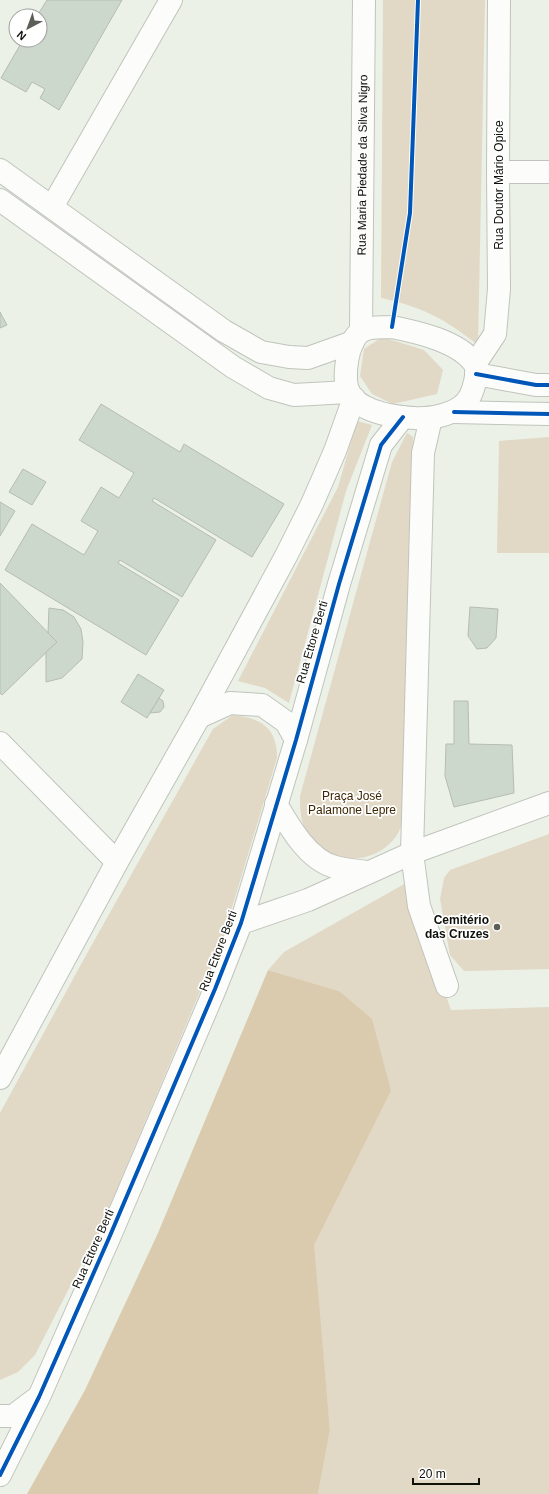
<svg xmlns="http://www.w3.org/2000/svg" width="549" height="1494" viewBox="0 0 549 1494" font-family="Arial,sans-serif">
  <rect width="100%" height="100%" fill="#ebf1e6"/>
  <g fill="#e1d8c6">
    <path d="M383,0H485L478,345C445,319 423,307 381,298Z"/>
    <polygon points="382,337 424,350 443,370 437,394 393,404 372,394 360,376 364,349"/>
    <polygon points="357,421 372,425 346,491 289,703 265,688 238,681 338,487"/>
    <path d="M407,433L413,437L403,823C400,828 398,835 394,839C371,868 320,865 305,829C300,817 300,808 300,796L392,462Z"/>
    <polygon points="549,437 549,553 497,553 499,441"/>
    <path d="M233,715C261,718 277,728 277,758L224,934L104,1220L35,1355L18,1372L0,1380V1113L85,957L213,729Z"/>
    <polygon points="549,834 549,969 464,971 450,955 440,899 444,878 450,870"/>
    <polygon points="406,883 451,1010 549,1007 549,1494 318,1494 330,1430 313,1245 391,1091 339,991 268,970 284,952"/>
  </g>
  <polygon fill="#dacbae" points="268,970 339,991 372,1019 391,1091 314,1245 330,1430 318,1494 27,1494 85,1390 158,1233"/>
  <g fill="#cdd8cd" stroke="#b6bbb4">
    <polygon points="47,0 122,0 59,110 40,98 45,89 32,82 26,92 1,78 23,40 40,40 40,16 37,16"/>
    <polygon points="0,312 7,325 0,328"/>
    <polygon points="101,404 180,452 184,444 284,504 252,557 154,498 152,501 216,540 182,597 120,560 118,563 179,600 146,655 5,570 32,524 84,555 98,531 81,521 101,487 119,498 134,473 79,440"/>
    <polygon points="23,469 46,482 32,505 9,492"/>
    <polygon points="0,502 15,511 0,536"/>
    <polygon points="0,583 57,642 2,695 0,693"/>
    <polygon points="470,607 498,609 496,638 487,648 477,649 468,636"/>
    <polygon points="49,608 63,610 74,617 81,629 83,642 82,659 62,678 46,682 46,652 57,642 48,633"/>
    <polygon points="138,674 164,690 147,718 121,702"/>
    <polygon points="159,698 163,701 164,707 160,712 150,713"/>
    <polygon points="454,701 468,701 469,744 512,745 514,793 454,807 445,776 446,744 454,744"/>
  </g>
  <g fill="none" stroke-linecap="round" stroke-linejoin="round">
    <g stroke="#c0c4bc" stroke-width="24">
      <g id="minor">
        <polyline points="0,170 224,331 261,352 289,357 308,358 353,342"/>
        <polyline points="498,172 549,172"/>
        <polyline points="0,200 233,367 269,388 294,395 349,392"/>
        <polyline points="52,207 171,0"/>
        <path d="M392,327C417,332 458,341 474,363C479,370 475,382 473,389C468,406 455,412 439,416C417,422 362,416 349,393C342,379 347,339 362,331C370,326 383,328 392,327Z"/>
        <path id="s1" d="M361,331L364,0"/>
        <polyline points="475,364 495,334 499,289 498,172 499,0"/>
        <polyline points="476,374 536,385 549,385"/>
        <polyline points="454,412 549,414"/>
        <polyline points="431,418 423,453 412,853 419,906 447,986"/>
        <polyline points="199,717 230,703 262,705 286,722 296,740"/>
        <polyline points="0,743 117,862"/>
        <path d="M276,804C289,826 308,860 335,867C346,870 358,871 369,872"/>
        <polyline points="241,923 308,900 412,853 549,803"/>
        <polyline points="0,1078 117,862 199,717 286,556 312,504 335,451 354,398"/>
        <polyline points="0,1416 13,1416 37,1398"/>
        <polyline points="0,1475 39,1397 109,1238 215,989 241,923 296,740 339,584 381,445 403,417"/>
      </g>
    </g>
    <use href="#minor" stroke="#fcfdfb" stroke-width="22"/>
    <g stroke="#fff" stroke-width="6">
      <g id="cycleway">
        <polyline points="392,327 410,213 418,0"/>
        <polyline points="476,374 536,385 549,385"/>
        <polyline points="454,412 549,414"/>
        <polyline points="0,1475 39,1397 109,1238 215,989 241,923 296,740 339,584 381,445 403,417"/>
      </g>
    </g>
    <use href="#cycleway" stroke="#0057b8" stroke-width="4"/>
  </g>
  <circle fill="#5b5f57" stroke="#fff" stroke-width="1.5" cx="497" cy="927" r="4"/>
  <g text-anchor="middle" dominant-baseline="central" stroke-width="3.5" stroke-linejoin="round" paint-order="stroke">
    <g font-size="12" fill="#0e100a" stroke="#fff">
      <text stroke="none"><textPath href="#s1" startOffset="166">Rua Maria Piedade da Silva Nigro</textPath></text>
      <text transform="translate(499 185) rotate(-90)">Rua Doutor Mário Opice</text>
      <text transform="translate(312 642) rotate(-74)">Rua Ettore Berti</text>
      <text transform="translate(218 951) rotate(-69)">Rua Ettore Berti</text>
      <text transform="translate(93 1249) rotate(-66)">Rua Ettore Berti</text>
    </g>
    <g font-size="12" fill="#3d2702" stroke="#fff">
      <text x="352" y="796">Praça José<tspan x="352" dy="14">Palamone Lepre</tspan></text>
    </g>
    <g font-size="12" font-weight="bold" fill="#0e100a" stroke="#fff" text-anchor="end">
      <text x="489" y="920">Cemitério<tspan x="489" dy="14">das Cruzes</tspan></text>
    </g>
  </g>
  <g transform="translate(28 28) rotate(221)"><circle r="19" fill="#ffffff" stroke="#9f9f9d"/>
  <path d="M0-3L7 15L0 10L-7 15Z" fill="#5b5f57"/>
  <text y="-6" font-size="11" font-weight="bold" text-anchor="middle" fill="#0e100a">N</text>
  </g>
  <path d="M413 1478v6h66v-6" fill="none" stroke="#0e100a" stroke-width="2"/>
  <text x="419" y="1478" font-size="12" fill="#0e100a" stroke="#ffffff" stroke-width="3" paint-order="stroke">20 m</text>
</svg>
